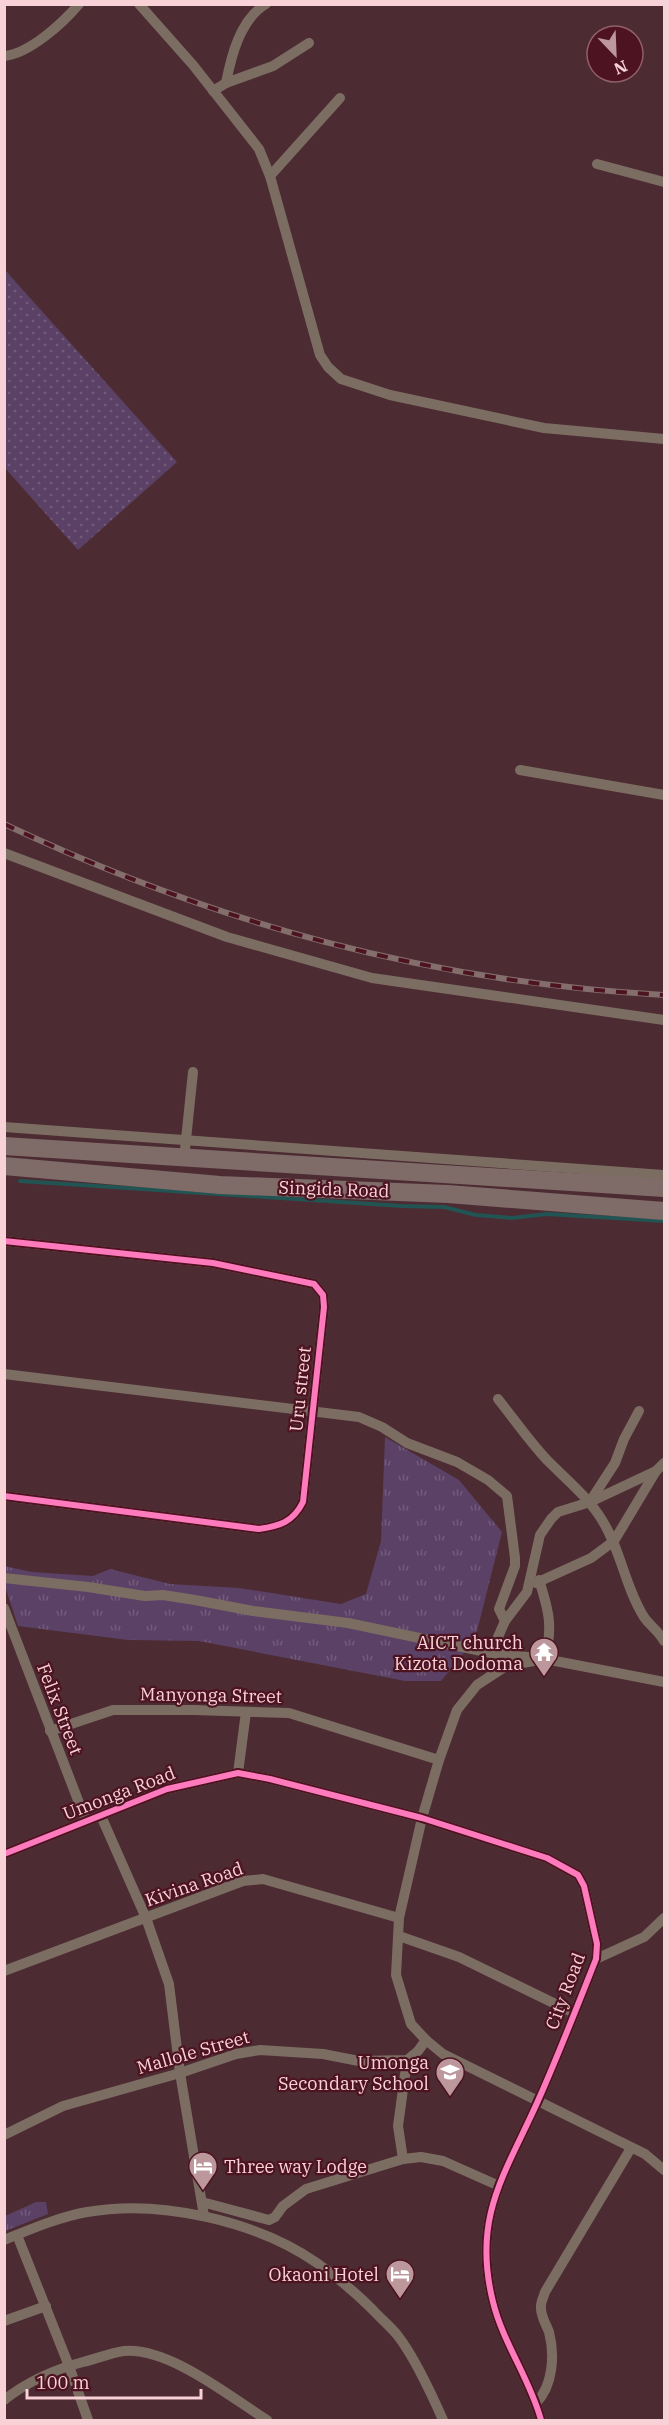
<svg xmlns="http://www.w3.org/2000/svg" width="669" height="2425" viewBox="0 0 669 2425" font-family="'IBM Plex Serif',serif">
  <defs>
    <pattern id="grass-tufts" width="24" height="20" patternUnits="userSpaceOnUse" patternTransform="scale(1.5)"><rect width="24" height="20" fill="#5b4166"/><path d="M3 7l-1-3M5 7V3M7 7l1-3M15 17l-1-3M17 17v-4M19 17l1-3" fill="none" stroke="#735c7b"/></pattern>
    <pattern id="park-dots" width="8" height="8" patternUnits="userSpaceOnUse" patternTransform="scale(1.5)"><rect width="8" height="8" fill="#5b4166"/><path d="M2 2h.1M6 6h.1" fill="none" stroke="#735c7b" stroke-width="1.8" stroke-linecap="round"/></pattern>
  </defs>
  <rect width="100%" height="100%" fill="#4c2b32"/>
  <g fill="url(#grass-tufts)">
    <polygon points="385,1437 459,1480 502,1532 475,1639 441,1681 405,1681 199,1641 128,1640 18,1626 5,1586 4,1566 32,1572 93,1576 110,1569 170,1584 239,1588 341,1604 366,1594 381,1541"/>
    <polygon points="36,2202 46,2202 48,2214 5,2231 5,2216"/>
  </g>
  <polygon fill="url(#park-dots)" points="5,270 177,462 78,550 5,468"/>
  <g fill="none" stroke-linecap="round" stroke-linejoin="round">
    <polyline stroke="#215453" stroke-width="4" points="20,1181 402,1206 444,1207 476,1215 512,1218 547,1214 664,1221"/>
    <g stroke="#7c6d62" stroke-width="10">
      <polyline points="139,4 193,65 259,149 270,176 320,355 328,367 341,379 390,395 544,428 664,439"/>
      <path d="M4,56C29,54 63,23 79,4"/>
      <path d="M226,83C231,57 240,19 266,4"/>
      <polyline points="213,91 226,83 273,66 309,43"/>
      <polyline points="597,164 664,182"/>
      <polyline points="270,176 340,98"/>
      <polyline points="520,770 664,795"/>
      <polyline points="4,853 227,937 372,978 664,1020"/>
      <polyline points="4,1127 664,1175"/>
      <polyline points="185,1149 193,1072"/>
      <path d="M4,1241L213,1263L314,1284L323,1295L324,1307L303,1502C293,1522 280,1526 259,1529L4,1496"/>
      <polyline points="4,1374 359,1417 382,1427 407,1443 457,1462 488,1480 507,1496 515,1558 515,1566 499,1609 505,1621"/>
      <path d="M498,1399C514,1419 529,1441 547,1460C566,1479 588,1497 602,1520C621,1550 625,1587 644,1617C650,1626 658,1630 664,1641"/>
      <polyline points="591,1500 615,1463 624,1439 639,1411"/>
      <path d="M4,1578L88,1587L145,1596L163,1595L195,1600L253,1611L348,1623L491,1653L545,1659C553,1627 549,1611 539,1580"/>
      <polyline points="536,1583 591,1558 614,1541 656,1471 664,1463"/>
      <polyline points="4,1608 86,1821"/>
      <polyline points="491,1653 505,1621 527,1592 540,1535 551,1519 558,1512 590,1502 656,1471"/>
      <polyline points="664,1682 545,1659 506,1666 477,1685 457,1710 439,1760 422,1818 399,1918 396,1975 411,2024 426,2040 443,2054 645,2154 664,2170"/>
      <polyline points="50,1731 113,1710 193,1710 289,1713 439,1760"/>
      <polyline points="238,1773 246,1712"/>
      <polyline points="101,1816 146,1918 169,1984 180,2073 204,2216"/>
      <path d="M4,1854L167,1789L238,1773L270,1779L422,1818L547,1858L578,1875L584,1886L597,1944L596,1959C577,2007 558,2056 537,2103C504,2176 472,2218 493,2302C503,2343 530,2379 541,2420"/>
      <polyline points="399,1936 459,1957 574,2013"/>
      <polyline points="596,1959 644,1937 664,1918"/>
      <polyline points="4,1971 243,1881 263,1879 399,1918"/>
      <polyline points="4,2135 63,2106 180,2073 236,2054 260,2050 323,2054 359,2061 407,2060 418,2051 426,2040"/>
      <polyline points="403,2159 398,2126 407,2060"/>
      <polyline points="202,2202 269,2220 275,2217 283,2206 306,2189 403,2159 421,2157 443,2161 497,2185"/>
      <polyline points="17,2235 69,2366 88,2420"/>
      <path d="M4,2240C31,2229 59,2217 87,2212C160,2199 256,2221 317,2263C337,2277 356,2293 373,2310C381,2319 391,2327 398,2336C415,2358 432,2395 443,2420"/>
      <polyline points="4,2321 46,2306"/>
      <path d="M4,2400C27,2382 56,2369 83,2362C96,2359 110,2353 124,2351C169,2347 230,2397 267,2420"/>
      <path d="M536,2403C553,2386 555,2355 549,2332C546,2324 540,2315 541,2306C541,2301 544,2296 545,2292L631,2148"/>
    </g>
    <g stroke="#7f6b68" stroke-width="18">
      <polyline points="4,1146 664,1188"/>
      <polyline points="4,1166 220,1185 448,1194 664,1211"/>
    </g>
    <g stroke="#836e6c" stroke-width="6">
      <path id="rail" d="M4,824C217,924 429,982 664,995"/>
    </g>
    <use href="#rail" stroke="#4d1321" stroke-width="4" stroke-dasharray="11" stroke-linecap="butt"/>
    <g stroke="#4d1321" stroke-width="10">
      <g id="cycleway">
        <path d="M4,1241L213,1263L314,1284L323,1295L324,1307L303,1502C293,1522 280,1526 259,1529L4,1496"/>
        <path d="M4,1854L167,1789L238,1773L270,1779L422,1818L547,1858L578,1875L584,1886L597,1944L596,1959C577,2007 558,2056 537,2103C504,2176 472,2218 493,2302C503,2343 530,2379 541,2420"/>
      </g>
    </g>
    <use href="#cycleway" stroke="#fd7abc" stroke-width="6"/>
  </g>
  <defs>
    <g id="temple-pin" transform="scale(1.5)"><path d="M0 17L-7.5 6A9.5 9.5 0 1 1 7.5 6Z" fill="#bc989d" stroke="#4d1321"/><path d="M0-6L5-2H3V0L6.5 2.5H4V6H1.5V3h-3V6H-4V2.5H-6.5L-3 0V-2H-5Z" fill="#fff"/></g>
    <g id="school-pin" transform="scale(1.5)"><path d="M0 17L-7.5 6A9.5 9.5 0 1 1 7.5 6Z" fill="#bc989d" stroke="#4d1321"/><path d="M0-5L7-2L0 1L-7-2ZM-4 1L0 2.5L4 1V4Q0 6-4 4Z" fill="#fff"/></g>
    <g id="hotel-pin" transform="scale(1.5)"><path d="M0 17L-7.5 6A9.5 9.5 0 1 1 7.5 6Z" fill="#bc989d" stroke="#4d1321"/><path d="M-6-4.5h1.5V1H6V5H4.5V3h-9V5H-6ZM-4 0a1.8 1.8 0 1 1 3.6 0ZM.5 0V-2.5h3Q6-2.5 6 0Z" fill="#fff"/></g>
  </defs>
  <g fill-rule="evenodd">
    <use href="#temple-pin" x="544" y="1652"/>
    <use href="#school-pin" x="450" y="2072"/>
    <use href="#hotel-pin" x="203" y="2166"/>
    <use href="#hotel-pin" x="400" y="2274"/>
  </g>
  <g text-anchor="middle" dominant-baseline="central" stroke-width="4.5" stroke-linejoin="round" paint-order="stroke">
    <g font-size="18" fill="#f8d2d6" stroke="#4d1321">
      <text transform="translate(334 1189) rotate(2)">Singida Road</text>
      <text transform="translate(300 1389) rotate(-84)">Uru street</text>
      <text transform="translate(211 1695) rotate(1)">Manyonga Street</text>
      <text transform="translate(60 1709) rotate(69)">Felix Street</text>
      <text transform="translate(119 1793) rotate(-21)">Umonga Road</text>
      <text transform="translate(194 1884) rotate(-19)">Kivina Road</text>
      <text transform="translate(565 1991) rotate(-69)">City Road</text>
      <text transform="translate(193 2052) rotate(-16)">Mallole Street</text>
    </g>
    <g font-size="18" fill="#f8d2d6" stroke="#4d1321" text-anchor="end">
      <text x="523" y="1642">AICT church<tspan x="523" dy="21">Kizota Dodoma</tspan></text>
      <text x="429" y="2062">Umonga<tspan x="429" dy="21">Secondary School</tspan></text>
      <text x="224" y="2166" text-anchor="start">Three way Lodge</text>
      <text x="379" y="2274">Okaoni Hotel</text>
    </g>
  </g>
  <rect width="669" height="2425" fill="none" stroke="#f8d2d6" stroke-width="12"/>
  <g transform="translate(615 54) rotate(157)"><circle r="28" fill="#4d1321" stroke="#915f69" stroke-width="1.5"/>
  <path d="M0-4.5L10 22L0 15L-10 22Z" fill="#bc989d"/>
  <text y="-9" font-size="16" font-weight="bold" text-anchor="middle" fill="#f8d2d6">N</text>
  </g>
  <path d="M27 2389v9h174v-9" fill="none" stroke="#f8d2d6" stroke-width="3"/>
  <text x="36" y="2389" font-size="18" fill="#f8d2d6" stroke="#4d1321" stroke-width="4.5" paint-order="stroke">100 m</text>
</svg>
